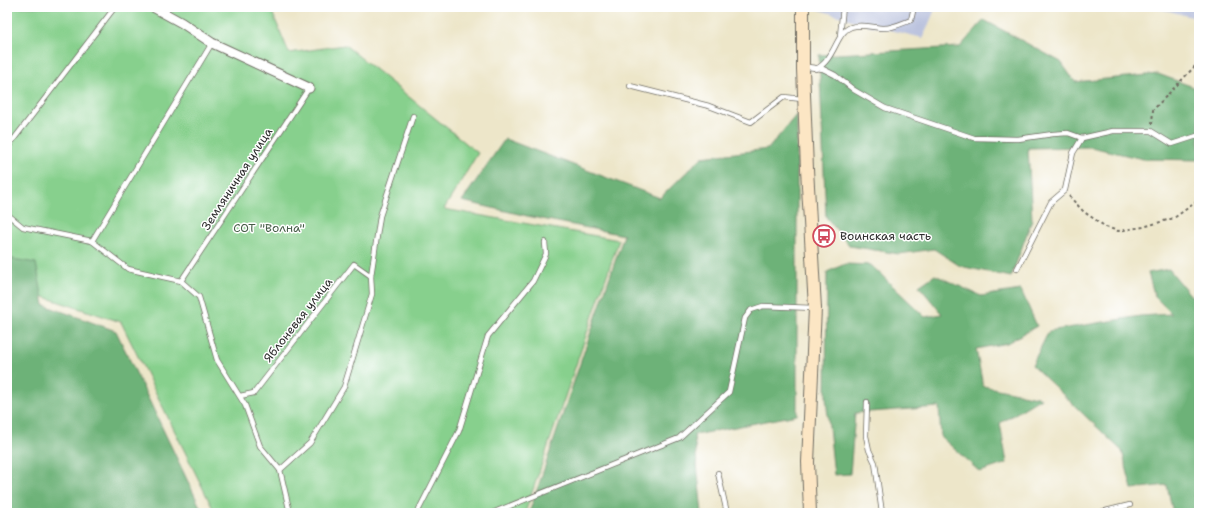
<svg xmlns="http://www.w3.org/2000/svg" width="1206" height="520" viewBox="0 0 1206 520" font-family="'Shantell Sans',sans-serif">
  <rect width="100%" height="100%" fill="#fff"/>
  <filter id="ink" filterUnits="userSpaceOnUse"><feTurbulence type="fractalNoise" baseFrequency=".025" numOctaves="2"/><feDisplacementMap in="SourceGraphic" scale="8" xChannelSelector="R" yChannelSelector="G"/><feConvolveMatrix kernelMatrix="1 2 1 2 8 2 1 2 1" color-interpolation-filters="sRGB"/></filter>
  <filter id="wash" filterUnits="userSpaceOnUse"><feTurbulence type="fractalNoise" baseFrequency=".012" numOctaves="4" result="noise"/><feDisplacementMap in="SourceGraphic" scale="16" xChannelSelector="R" yChannelSelector="G"/><feGaussianBlur stdDeviation="0.9" result="paint"/><feColorMatrix in="noise" values="0 0 0 0 0 0 0 0 0 0 0 0 0 0 0 0 0 1.4 0 .05"/><feComposite in="paint" operator="in"/></filter>
  <g filter="url(#wash)">
    <rect width="100%" height="100%" fill="#ede6c9"/>
    <g fill="#bbc3de">
      <polygon points="813,7 936,7 923,38 868,25 813,8"/>
      <polygon points="1146,7 1199,7 1199,19 1169,11"/>
    </g>
    <polygon fill="#87d08d" stroke="#597e5c" points="7,7 270,7 289,53 345,45 478,153 444,209 619,240 525,513 215,513 121,322 7,285"/>
    <g fill="#6db278" stroke="#4c6e52">
      <polygon points="984,20 1061,62 1075,82 1158,74 1199,89 1199,160 1143,159 1091,147 1028,148 1032,220 1011,277 960,266 934,249 899,254 850,246 826,217 819,55 960,47"/>
      <polygon points="797,114 797,415 694,435 702,513 529,513 624,235 527,216 462,201 505,139 660,198 702,157 768,149"/>
      <polygon points="7,258 36,263 44,305 116,331 203,513 7,513"/>
      <polygon points="845,264 871,265 925,317 942,314 919,286 935,275 981,296 1021,290 1037,326 1007,343 976,349 983,386 1041,398 1000,423 1007,463 980,472 941,437 939,407 855,413 850,474 834,475 826,398 827,272"/>
      <polygon points="1169,269 1191,296 1199,297 1199,513 1173,513 1167,485 1132,489 1122,451 1032,365 1049,331 1140,316 1172,314 1155,297 1148,273"/>
    </g>
  </g>
  <g filter="url(#ink)">
    <g fill="none" stroke-linecap="round" stroke-linejoin="round">
      <g stroke="#6f6c62" stroke-width="6">
        <g id="lane">
          <polyline points="840,36 843,7"/>
          <polyline points="803,69 808,67 823,69 835,75 854,90 885,108 974,138 1018,139 1053,134 1068,133 1082,138"/>
          <path d="M816,69C835,60 836,32 851,27C862,23 873,28 884,28C893,28 903,23 911,20L914,7"/>
          <polyline points="630,86 709,106 751,122 784,97 802,99"/>
          <polyline points="7,148 115,7"/>
          <polyline points="7,214 23,227 92,241 128,269 181,281 199,297 217,360 245,405 260,446 280,470 290,513"/>
          <polyline points="92,241 212,43"/>
          <polyline points="1017,269 1051,202 1065,190 1073,153 1082,138 1113,131 1151,131 1172,144 1197,136 1199,137"/>
          <polyline points="181,281 309,88"/>
          <polyline points="240,396 254,393 354,264 371,276"/>
          <polyline points="867,402 866,436 869,450 875,463 882,513"/>
          <polyline points="280,470 310,443 344,387 372,294 371,276 380,216 413,116"/>
          <polyline points="718,473 727,513"/>
          <polyline points="417,513 459,431 488,336 533,281 546,254 545,242"/>
          <polyline points="492,513 679,438 729,392 745,318 751,310 763,306 814,308"/>
          <polyline points="1097,513 1130,505"/>
        </g>
      </g>
      <g stroke="#6f6c62" stroke-width="11">
        <polyline id="street" points="153,7 182,23 212,43 309,88"/>
      </g>
      <g stroke="#6f6c62" stroke-width="14">
        <polyline id="secondary" points="803,7 803,69 807,169 815,308 808,462 810,513"/>
      </g>
      <g stroke="#6f6c62" stroke-width="2" stroke-dasharray="3 3" stroke-linecap="butt">
        <polyline points="1152,124 1153,110 1199,62"/>
        <polyline points="1069,196 1084,212 1106,227 1118,231 1143,227 1174,218 1199,200"/>
      </g>
      <use href="#lane" stroke="#fff" stroke-width="4.5"/>
      <use href="#street" stroke="#fff" stroke-width="9"/>
      <use href="#secondary" stroke="#fce6c4" stroke-width="12"/>
    </g>
  </g>
  <defs>
    <g id="bus-ring" transform="scale(1.15)"><circle r="9.5" fill="#fff" stroke="#d1495b" stroke-width="1.5"/><path d="M-5-6H5V4H4V6H2V4H-2V6H-4V4H-5ZM-3.5-4V0h7V-4ZM-3.5 1.2v1.5H-2V1.2ZM2 1.2v1.5H3.5V1.2Z" fill="#d1495b"/></g>
  </defs>
  <g fill-rule="evenodd">
    <use href="#bus-ring" x="824" y="236"/>
  </g>
  <g text-anchor="middle" dominant-baseline="central" stroke-width="3" stroke-linejoin="round" paint-order="stroke">
    <g font-size="12" fill="#2b2b2b" stroke="#fff">
      <text transform="translate(237 179) rotate(-57)">Земляничная улица</text>
      <text transform="translate(298 320) rotate(-52)">Яблоневая улица</text>
    </g>
    <g font-size="12" fill="#475d48" stroke="#fff">
      <text x="269" y="228">СОТ "Волна"</text>
    </g>
    <g font-size="12" fill="#2b2b2b" stroke="#fff" text-anchor="start">
      <text x="840" y="236">Воинская часть</text>
    </g>
  </g>
  <rect width="1206" height="520" fill="none" stroke="#fff" stroke-width="24"/>
</svg>
